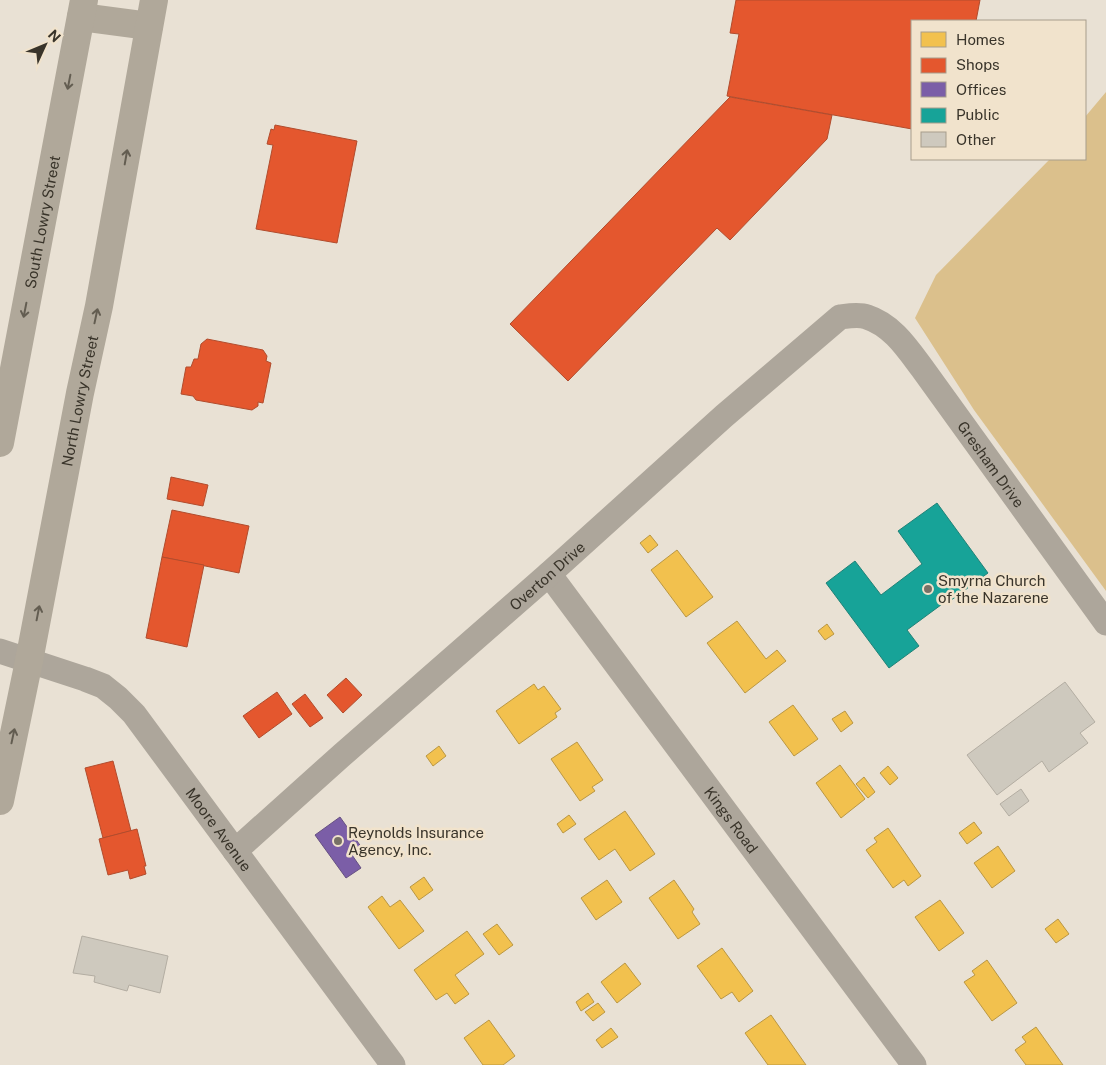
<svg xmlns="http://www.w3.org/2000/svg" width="1106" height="1065" viewBox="0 0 1106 1065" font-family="'Public Sans',sans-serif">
  <rect width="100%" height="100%" fill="#e9e1d4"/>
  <polygon fill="#dbc08c" points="1106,92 1106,591 974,410 915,318 936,275 1050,159 1085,159 1085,117"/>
  <g fill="#f2c14e" stroke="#ba9743">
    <polygon points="650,535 658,545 648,553 640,543"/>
    <polygon points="677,550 713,597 686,617 651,570"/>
    <polygon points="737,621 766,659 777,650 786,661 745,693 707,643"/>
    <polygon points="827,624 834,634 825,640 818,631"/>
    <polygon points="534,684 538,690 544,686 561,709 555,713 557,717 519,744 496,711"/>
    <polygon points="793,705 818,739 794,756 769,722"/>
    <polygon points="845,711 853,723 841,732 832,719"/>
    <polygon points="577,742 603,780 592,787 595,791 580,801 551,759"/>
    <polygon points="439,746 446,756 433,766 426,756"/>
    <polygon points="840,765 865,799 841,818 816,783"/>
    <polygon points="888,766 898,778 890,785 880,773"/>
    <polygon points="864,777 875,792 868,798 856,784"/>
    <polygon points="625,811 655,854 630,871 615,849 599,860 584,839"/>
    <polygon points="569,815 576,824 563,833 557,824"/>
    <polygon points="974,822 982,833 967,844 959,833"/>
    <polygon points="888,828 921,876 908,886 904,880 893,888 866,850 877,842 874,838"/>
    <polygon points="998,846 1015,871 992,888 974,863"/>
    <polygon points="424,877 433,890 419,900 410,887"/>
    <polygon points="607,880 622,902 596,920 581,898"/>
    <polygon points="674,880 694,909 692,912 700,924 678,939 649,898"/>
    <polygon points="382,896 390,907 400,900 424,931 399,949 368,907"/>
    <polygon points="940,900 964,933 939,951 915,917"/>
    <polygon points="1058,919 1069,934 1056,943 1045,929"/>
    <polygon points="497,924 513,945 499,955 483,934"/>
    <polygon points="467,931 484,954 455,975 469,994 455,1004 447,993 436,1000 414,970"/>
    <polygon points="722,948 753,991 739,1002 732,992 721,999 697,966"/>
    <polygon points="987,960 1017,1003 992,1021 964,982 975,975 972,971"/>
    <polygon points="625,963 641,984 617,1003 601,982"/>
    <polygon points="588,993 594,1002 581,1011 576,1002"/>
    <polygon points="598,1003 605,1012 593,1021 585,1012"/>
    <polygon points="771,1015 806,1065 768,1065 745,1033"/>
    <polygon points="489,1020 515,1056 503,1065 483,1065 464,1038"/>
    <polygon points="1036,1027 1063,1065 1026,1065 1015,1050 1026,1042 1022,1037"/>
    <polygon points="611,1028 618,1037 602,1048 596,1040"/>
  </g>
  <g fill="#e4572e" stroke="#b14c2d">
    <polygon points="736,0 980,0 976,21 912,21 912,129 727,96 739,34 730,33"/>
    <polygon points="730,97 832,115 827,139 730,240 717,228 568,381 510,324"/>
    <polygon points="275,125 357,141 337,243 256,229 273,145 267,144 271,129 274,130"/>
    <polygon points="207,339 263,350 267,356 266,361 271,363 263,403 258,402 258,406 252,410 196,400 193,396 181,394 186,367 191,367 194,359 198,359 201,344"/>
    <polygon points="171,477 208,485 203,506 167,499"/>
    <polygon points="172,510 249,526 239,573 162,557"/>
    <polygon points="162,557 204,565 187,647 146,638"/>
    <polygon points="346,678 362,695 343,713 327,695"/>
    <polygon points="277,692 292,714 259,738 243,716"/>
    <polygon points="305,694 323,718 310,727 292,704"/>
    <polygon points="113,761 131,831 103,838 85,768"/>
    <polygon points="137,829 146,866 144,866 146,874 130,879 128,870 108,875 99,839"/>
  </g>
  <polygon fill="#7b5ea7" stroke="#675182" points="340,817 362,848 352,855 361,868 346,878 315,835"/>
  <polygon fill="#17a398" stroke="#218277" points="937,503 988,573 950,601 949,599 907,630 919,646 889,668 826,583 855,561 881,595 922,564 898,531"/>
  <g fill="#cec9be" stroke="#b3ada2">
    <polygon points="1065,682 1095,722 1080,733 1088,743 1049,772 1042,761 997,795 967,755"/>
    <polygon points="1021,789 1029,801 1009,816 1000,804"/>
    <polygon points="82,936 168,956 160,993 129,985 127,991 94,982 95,976 73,973"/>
  </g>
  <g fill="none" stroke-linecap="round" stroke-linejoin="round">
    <g stroke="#ada69b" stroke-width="25">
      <path id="s1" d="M549,574L914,1065"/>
      <path id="s2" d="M0,651L85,679L103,686L118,698L134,714L393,1065"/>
      <path id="s3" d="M235,851L342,755L549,574L724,416L840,317C848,316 859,314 867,317C892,325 907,348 922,368L1106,623"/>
    </g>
    <g stroke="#b0a89a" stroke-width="28">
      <polyline points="81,17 149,26"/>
      <path id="s4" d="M0,443L84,0"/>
      <path id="s5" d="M0,801L29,661L80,393L99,306L154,0"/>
    </g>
  </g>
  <defs><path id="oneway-shaft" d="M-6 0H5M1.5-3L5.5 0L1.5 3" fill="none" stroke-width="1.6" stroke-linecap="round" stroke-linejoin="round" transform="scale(1.25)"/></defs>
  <g stroke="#635d51">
    <use href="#oneway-shaft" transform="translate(69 82) rotate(101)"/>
    <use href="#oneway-shaft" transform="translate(126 157) rotate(-80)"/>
    <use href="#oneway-shaft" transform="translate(25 310) rotate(101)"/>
    <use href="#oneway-shaft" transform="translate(96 316) rotate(-78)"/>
    <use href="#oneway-shaft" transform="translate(38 613) rotate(-79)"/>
    <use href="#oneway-shaft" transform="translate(13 736) rotate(-78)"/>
  </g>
  <g fill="#777166" stroke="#f1e3cc" stroke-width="2">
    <circle cx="928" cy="589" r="5"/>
    <circle cx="338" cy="841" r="5"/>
  </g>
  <g text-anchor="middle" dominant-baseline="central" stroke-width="5" stroke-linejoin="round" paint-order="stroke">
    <g font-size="15" fill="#39342a" stroke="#f1e3cc">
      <text stroke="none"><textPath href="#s4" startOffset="225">South Lowry Street</textPath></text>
      <text stroke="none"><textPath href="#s5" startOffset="408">North Lowry Street</textPath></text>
      <text stroke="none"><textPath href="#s3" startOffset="1029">Gresham Drive</textPath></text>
      <text stroke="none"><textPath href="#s3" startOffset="416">Overton Drive</textPath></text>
      <text stroke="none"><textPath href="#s1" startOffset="306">Kings Road</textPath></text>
      <text stroke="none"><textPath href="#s2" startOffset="294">Moore Avenue</textPath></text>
    </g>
    <g font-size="15" fill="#39342a" stroke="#f1e3cc" text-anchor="start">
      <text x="938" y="580">Smyrna Church<tspan x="938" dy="17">of the Nazarene</tspan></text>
      <text x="348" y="832">Reynolds Insurance<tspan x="348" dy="17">Agency, Inc.</tspan></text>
    </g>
  </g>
  <rect x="911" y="20" width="175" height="140" fill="#f1e3cc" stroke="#a79d8b"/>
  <rect x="921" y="32" width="25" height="15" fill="#f2c14e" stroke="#a79d8b"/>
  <text x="956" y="45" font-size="15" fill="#39342a">Homes</text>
  <rect x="921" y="58" width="25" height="15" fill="#e4572e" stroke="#a79d8b"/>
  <text x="956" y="70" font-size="15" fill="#39342a">Shops</text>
  <rect x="921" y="82" width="25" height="15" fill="#7b5ea7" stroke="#a79d8b"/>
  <text x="956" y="95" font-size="15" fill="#39342a">Offices</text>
  <rect x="921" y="108" width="25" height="15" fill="#17a398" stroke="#a79d8b"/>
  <text x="956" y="120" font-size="15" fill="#39342a">Public</text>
  <rect x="921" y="132" width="25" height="15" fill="#cec9be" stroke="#a79d8b"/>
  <text x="956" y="145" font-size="15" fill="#39342a">Other</text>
  <g transform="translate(45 45) rotate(46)" stroke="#f1e3cc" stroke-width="4" paint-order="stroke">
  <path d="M0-4L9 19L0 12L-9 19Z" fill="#39342a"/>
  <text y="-8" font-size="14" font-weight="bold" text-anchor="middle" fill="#39342a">N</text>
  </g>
</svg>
